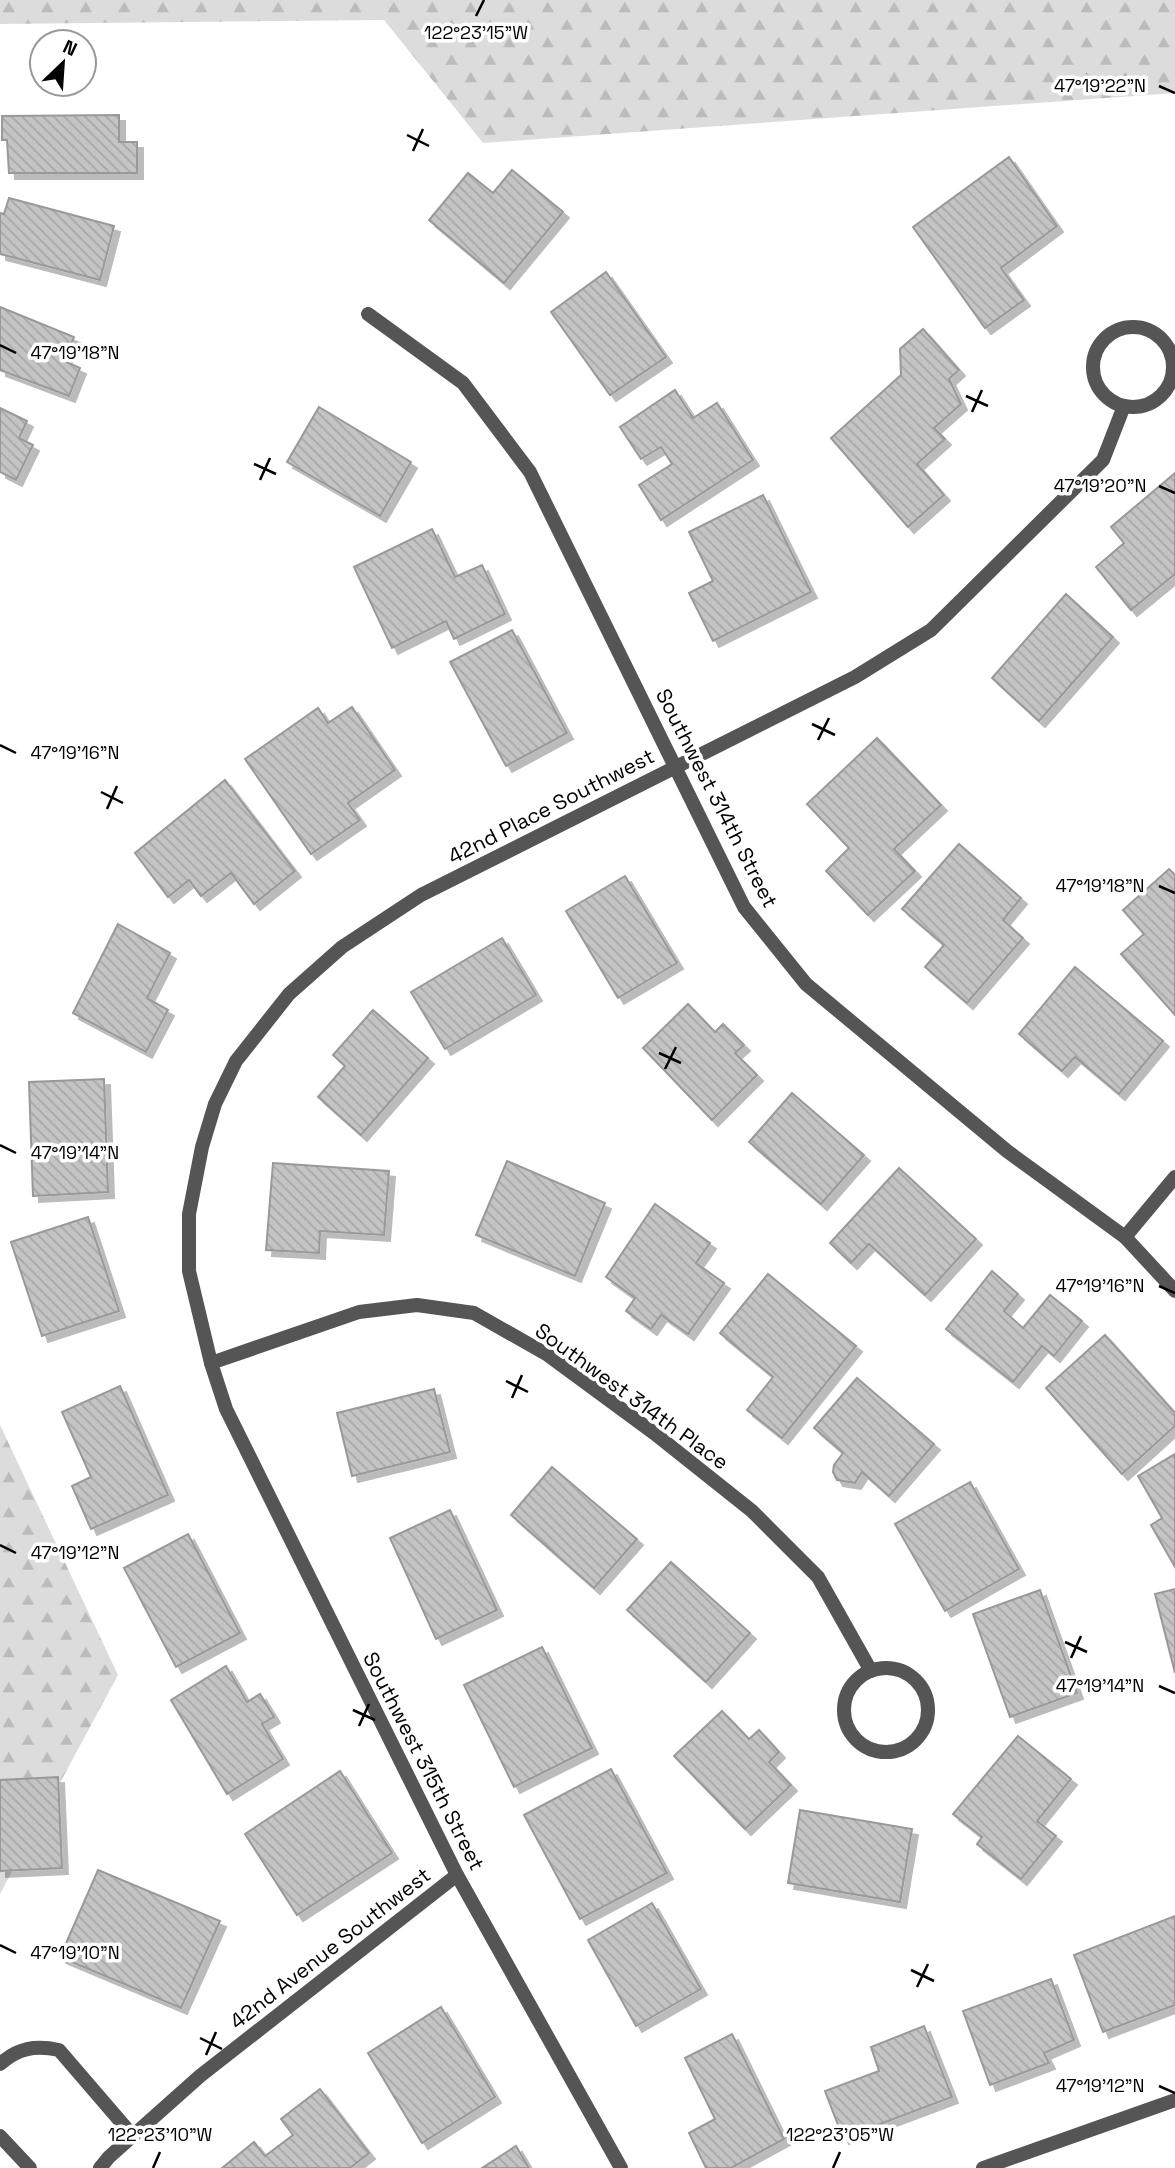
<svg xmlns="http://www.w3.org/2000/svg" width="1175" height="2168" viewBox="0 0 1175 2168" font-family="'Space Grotesk',sans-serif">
  <defs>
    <pattern id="forest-firs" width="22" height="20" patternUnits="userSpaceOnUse" patternTransform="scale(1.75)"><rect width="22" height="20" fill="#dcdcdc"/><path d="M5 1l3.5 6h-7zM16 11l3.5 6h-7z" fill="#bbb"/></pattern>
    <pattern id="building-back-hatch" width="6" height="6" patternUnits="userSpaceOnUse" patternTransform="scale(1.75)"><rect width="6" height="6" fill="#c4c4c4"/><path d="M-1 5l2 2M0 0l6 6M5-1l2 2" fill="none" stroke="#a7a7a7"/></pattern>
    <filter id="shadow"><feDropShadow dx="6" dy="6" stdDeviation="0" flood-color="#0004"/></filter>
  </defs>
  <rect width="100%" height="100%" fill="#fff"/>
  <g fill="url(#forest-firs)">
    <polygon points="0,0 1175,0 1175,93 483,143 384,20 0,24"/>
    <polygon points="0,1425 118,1675 0,1894"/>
  </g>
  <g fill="url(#building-back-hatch)" stroke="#999" stroke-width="2" filter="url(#shadow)">
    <polygon points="119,115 119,142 137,142 137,173 9,173 7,140 2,140 2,116"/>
    <polygon points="1009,157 1057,226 1001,268 1024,300 985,328 913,227"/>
    <polygon points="512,170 563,212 504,283 429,220 468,173 493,193"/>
    <polygon points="9,198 114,226 100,280 0,254 0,213 4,214"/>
    <polygon points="606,272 666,357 610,395 551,312"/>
    <polygon points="0,307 74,337 64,361 80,368 69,396 0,370"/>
    <polygon points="923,329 959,370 949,379 961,404 934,428 945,439 917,464 944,495 908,527 831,438 901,375 900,349"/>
    <polygon points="675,390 693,418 717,403 753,460 661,520 639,485 672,464 661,447 641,459 620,427"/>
    <polygon points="319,407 411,462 380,516 287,462"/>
    <polygon points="0,408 27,421 19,438 33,445 16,480 0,472"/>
    <polygon points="1175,473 1175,574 1131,610 1096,567 1124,543 1111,527"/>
    <polygon points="763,495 811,592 713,641 689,593 713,581 689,532"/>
    <polygon points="432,529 455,577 482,565 505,614 454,639 446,621 392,648 354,567"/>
    <polygon points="1066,594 1113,637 1039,721 992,678"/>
    <polygon points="512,630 567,733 506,766 450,662"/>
    <polygon points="352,707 395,770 348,803 360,820 311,854 245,759 318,708 328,723"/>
    <polygon points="877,738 941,805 894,849 915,871 868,915 826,871 849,848 807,804"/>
    <polygon points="225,780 295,871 254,904 231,873 201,896 189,880 168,897 135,853"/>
    <polygon points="959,844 1021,898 1003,920 1023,938 967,1003 925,967 944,945 902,909"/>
    <polygon points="1169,869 1175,875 1175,1015 1121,954 1144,934 1123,910"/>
    <polygon points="625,876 677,963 618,998 566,911"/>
    <polygon points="118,924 170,953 147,998 168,1010 146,1052 73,1013"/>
    <polygon points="502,938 536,995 445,1049 411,992"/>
    <polygon points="1075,967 1163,1041 1119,1094 1075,1057 1062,1071 1019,1034"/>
    <polygon points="688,1004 715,1032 723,1024 744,1045 735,1053 757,1075 712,1120 643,1048"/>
    <polygon points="373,1010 428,1058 361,1135 318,1097 345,1066 333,1055"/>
    <polygon points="104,1079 108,1192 33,1196 29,1082"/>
    <polygon points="792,1093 864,1155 821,1204 749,1142"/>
    <polygon points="507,1161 605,1203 575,1276 476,1235"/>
    <polygon points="273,1163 389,1171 384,1235 320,1231 319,1253 266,1250"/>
    <polygon points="899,1168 976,1239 925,1295 869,1244 851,1263 830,1243"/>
    <polygon points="655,1204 710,1243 696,1263 724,1283 688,1334 661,1315 651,1329 626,1311 635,1298 606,1277"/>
    <polygon points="88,1217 119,1311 42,1336 11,1242"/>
    <polygon points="992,1271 1018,1294 1004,1311 1023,1328 1050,1295 1082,1321 1054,1356 1042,1346 1013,1382 946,1329"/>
    <polygon points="768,1274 856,1346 782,1438 747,1410 773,1377 720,1333"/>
    <polygon points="1105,1335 1175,1413 1175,1426 1122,1474 1046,1388"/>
    <polygon points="857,1378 934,1444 889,1496 862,1472 855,1483 837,1480 833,1472 834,1465 843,1453 814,1428"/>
    <polygon points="120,1386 168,1495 91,1529 72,1486 91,1477 62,1412"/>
    <polygon points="434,1389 450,1452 352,1476 337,1413"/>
    <polygon points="1175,1454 1175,1567 1151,1525 1162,1518 1138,1476"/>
    <polygon points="552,1467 637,1539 594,1588 511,1515"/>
    <polygon points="970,1482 1019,1569 945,1611 895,1524"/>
    <polygon points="450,1510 497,1610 436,1639 390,1538"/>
    <polygon points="188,1534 240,1633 176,1667 124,1568"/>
    <polygon points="671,1562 750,1633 706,1682 627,1610"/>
    <polygon points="1175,1589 1175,1673 1155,1594"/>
    <polygon points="1040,1590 1077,1693 1010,1717 973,1614"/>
    <polygon points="542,1647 592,1748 514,1787 464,1685"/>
    <polygon points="226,1666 247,1702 260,1694 274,1717 262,1724 283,1759 227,1794 171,1700"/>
    <polygon points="722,1711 749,1739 759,1730 779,1752 769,1762 791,1785 745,1829 674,1756"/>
    <polygon points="1018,1736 1071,1779 1037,1821 1056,1836 1021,1879 977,1844 982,1837 953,1814"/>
    <polygon points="611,1769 667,1873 580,1919 524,1815"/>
    <polygon points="340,1771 392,1853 297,1915 245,1834"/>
    <polygon points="58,1777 62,1868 0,1871 0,1780"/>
    <polygon points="800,1810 912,1829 900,1902 788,1883"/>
    <polygon points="98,1870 220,1921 181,2008 60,1957"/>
    <polygon points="652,1903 701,1989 636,2026 588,1940"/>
    <polygon points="1175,1916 1175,2005 1103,2032 1074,1955"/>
    <polygon points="1051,1979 1074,2040 1044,2053 1049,2063 990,2085 963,2011"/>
    <polygon points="441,2007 495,2097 422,2143 368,2053"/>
    <polygon points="924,2026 952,2097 843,2138 825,2091 879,2071 871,2047"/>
    <polygon points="732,2034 784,2139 731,2168 706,2168 689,2133 715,2119 685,2058"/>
    <polygon points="320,2089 369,2153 350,2168 222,2168 254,2142 265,2156 293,2135 281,2119"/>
    <polygon points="516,2146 529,2168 482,2168"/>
  </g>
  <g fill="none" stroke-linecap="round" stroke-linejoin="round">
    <g stroke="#555" stroke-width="14">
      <polyline points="368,314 463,383 530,472 744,907 806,984 1007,1151 1125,1237 1175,1291"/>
      <circle cx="1133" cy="367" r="40"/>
      <polyline points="1125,1237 1175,1177"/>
      <polyline points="211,1363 359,1312 417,1305 474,1313 548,1355 654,1433 752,1511 818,1577 871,1671"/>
      <circle cx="886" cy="1710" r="42"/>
      <path d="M0,2064C18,2048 35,2045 59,2050L133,2136"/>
      <polyline points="0,2136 30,2168"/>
      <polyline points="100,2168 109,2157 200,2076 457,1875"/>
      <polyline points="621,2168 457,1875 226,1409 211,1363 189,1271 189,1214 202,1147 215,1104 236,1061 289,994 342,947 421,895 855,677 931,630 1103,460 1124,406"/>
      <polyline points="983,2168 1175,2100"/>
    </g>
  </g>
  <path fill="none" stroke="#000" stroke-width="2.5" d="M476,16L484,0M1159,86L1175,93M407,135L429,146M413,151L423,129M0,345L16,353M966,396L988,406M972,412L982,390M254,464L276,474M260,480L270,458M1159,486L1175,493M812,724L835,735M818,740L829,718M0,745L16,753M101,792L123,803M107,809L117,786M1159,886L1175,893M659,1053L681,1063M665,1069L676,1047M0,1145L16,1153M1159,1286L1175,1293M506,1381L528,1392M512,1398L522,1375M0,1545L16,1553M1065,1642L1087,1652M1071,1658L1081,1636M1159,1686L1175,1693M353,1710L375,1720M359,1726L369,1704M0,1945L16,1953M911,1970L934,1981M917,1987L928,1964M200,2038L222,2049M206,2055L216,2032M1159,2086L1175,2093M153,2168L160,2152M833,2168L840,2152"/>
  <g text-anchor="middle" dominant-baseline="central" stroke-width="7" stroke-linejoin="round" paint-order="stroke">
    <g font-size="21" fill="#000" stroke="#fff">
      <text transform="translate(717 798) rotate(63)">Southwest 314th Street</text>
      <text transform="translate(551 806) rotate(-27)">42nd Place Southwest</text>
      <text transform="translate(632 1396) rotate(36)">Southwest 314th Place</text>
      <text transform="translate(424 1761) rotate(63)">Southwest 315th Street</text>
      <text transform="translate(330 1948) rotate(-38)">42nd Avenue Southwest</text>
    </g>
  </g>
  <g font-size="18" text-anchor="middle" fill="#000" stroke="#fff" stroke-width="7" stroke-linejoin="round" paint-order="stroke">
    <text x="476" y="39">122°23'15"W</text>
    <text x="1100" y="92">47°19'22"N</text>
    <text x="75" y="359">47°19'18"N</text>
    <text x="1100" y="492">47°19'20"N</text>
    <text x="75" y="759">47°19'16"N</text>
    <text x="1100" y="892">47°19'18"N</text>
    <text x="75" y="1159">47°19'14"N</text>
    <text x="1100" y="1292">47°19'16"N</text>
    <text x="75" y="1559">47°19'12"N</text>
    <text x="1100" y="1692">47°19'14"N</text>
    <text x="75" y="1959">47°19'10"N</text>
    <text x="1100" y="2092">47°19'12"N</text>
    <text x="160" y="2141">122°23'10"W</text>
    <text x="840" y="2141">122°23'05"W</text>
  </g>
  <g transform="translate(63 63) rotate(25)"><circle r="33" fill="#ffffff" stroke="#999999" stroke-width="2"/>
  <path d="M0-5L12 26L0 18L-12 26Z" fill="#000000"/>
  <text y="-10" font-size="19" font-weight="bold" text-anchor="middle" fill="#000000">N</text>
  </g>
</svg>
